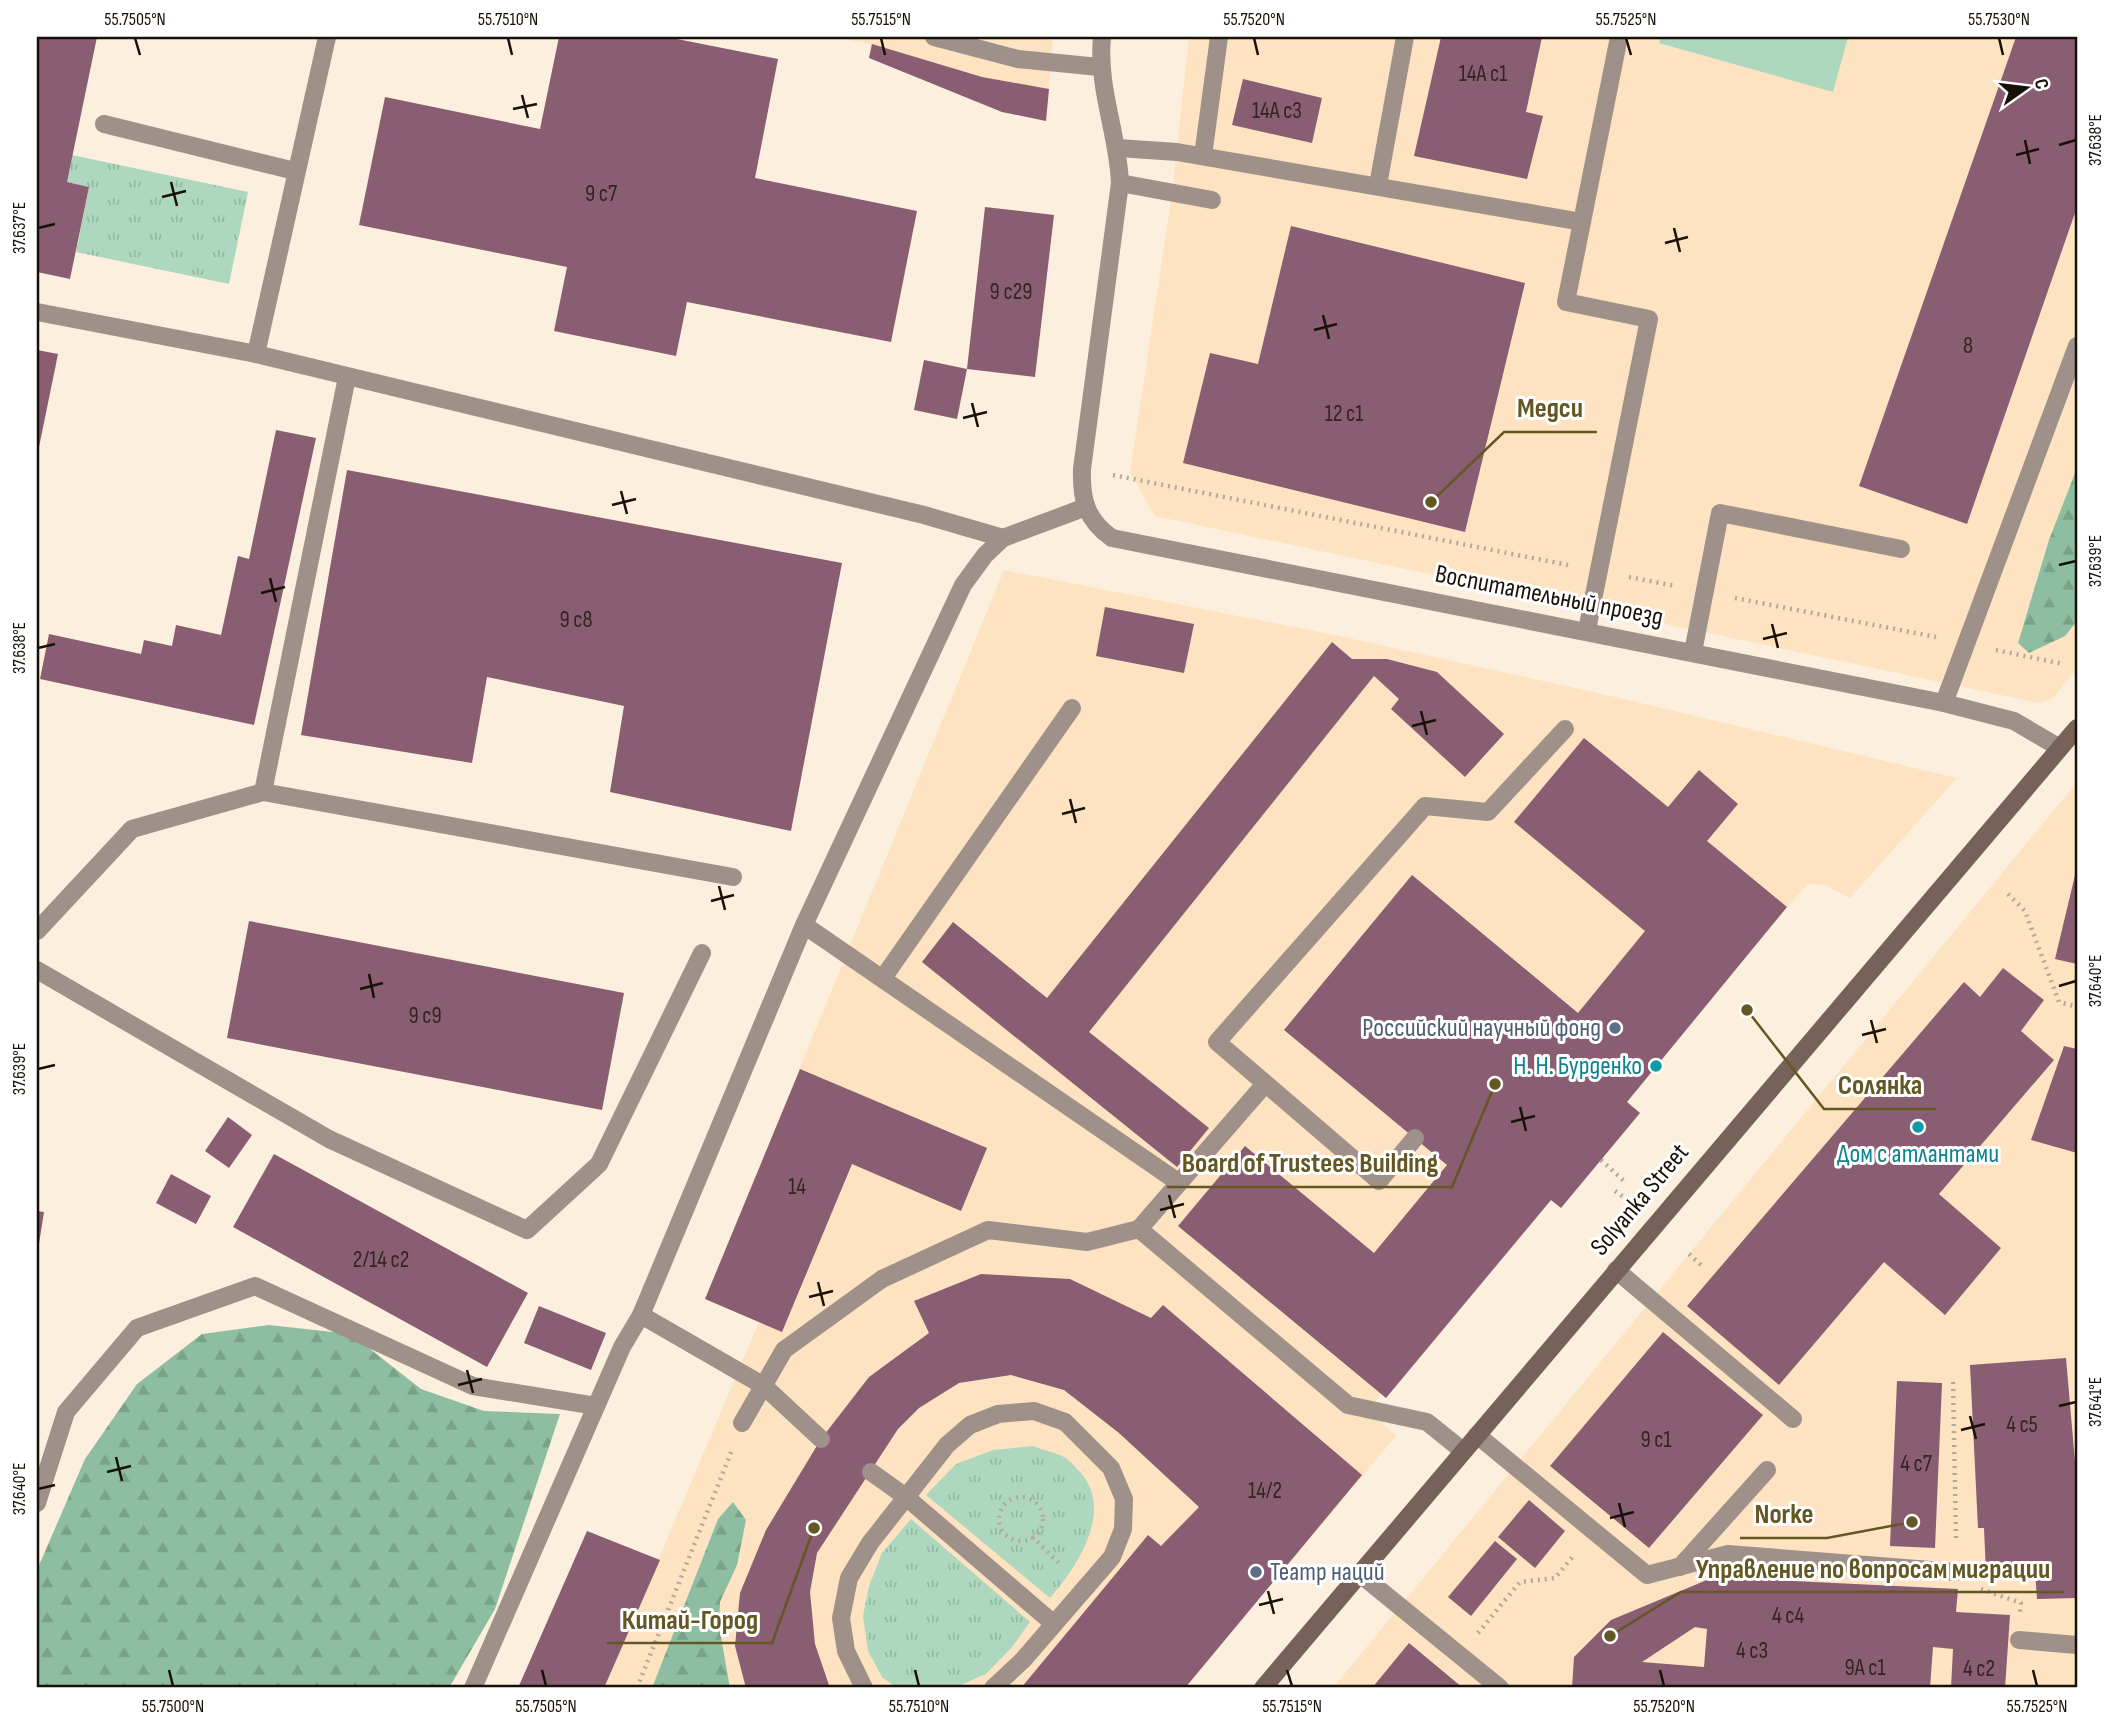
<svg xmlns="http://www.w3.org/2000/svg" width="2114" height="1725" viewBox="0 0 2114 1725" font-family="'Sofia Sans Condensed',sans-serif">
  <defs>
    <pattern id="grass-tufts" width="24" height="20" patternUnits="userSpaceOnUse" patternTransform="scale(1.75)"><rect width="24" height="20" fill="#add8bf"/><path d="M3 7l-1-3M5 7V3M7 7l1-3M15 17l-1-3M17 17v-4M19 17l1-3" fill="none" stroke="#94b8a3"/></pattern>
    <pattern id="forest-firs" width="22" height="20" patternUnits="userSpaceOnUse" patternTransform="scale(1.75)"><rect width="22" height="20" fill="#8ebea2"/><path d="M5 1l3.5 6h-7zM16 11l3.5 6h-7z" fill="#7aa28a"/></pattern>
  </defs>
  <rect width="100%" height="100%" fill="#fcefde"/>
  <g fill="#fde3c1">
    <polygon points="834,37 1028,37 1053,40 1046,121 1002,112 869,58 871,44"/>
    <polygon points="1189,37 2077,37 2077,669 2052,699 2039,703 1155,516 1130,472 1172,194"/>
    <polygon points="1004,570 1335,635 1611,696 1957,778 1850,898 1825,885 1808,884 1787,907 1627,1101 1640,1113 1561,1208 1550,1200 1386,1398 1381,1394 1378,1398 1374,1404 1384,1425 1396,1436 1185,1688 604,1688 759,1322 705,1299"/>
    <polygon points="2077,782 2077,1688 1333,1688 1689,1254"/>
  </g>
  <g fill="url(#grass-tufts)">
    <polygon points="72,155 248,192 229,284 76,252 89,187 67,182"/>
    <path d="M1033,1446C1043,1450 1054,1452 1064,1457C1070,1460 1075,1467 1080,1472C1115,1510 1077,1567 1050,1598L926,1495L956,1464L993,1450Z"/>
    <polygon points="911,1519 1030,1622 1012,1647 986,1674 956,1687 897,1688 882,1677 868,1651 863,1616 869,1586 882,1553"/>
  </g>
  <g fill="url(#forest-firs)">
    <polygon points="2077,468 2077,621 2065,636 2029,653 2018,643 2049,540"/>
    <polygon points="269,1325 351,1334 421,1389 484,1411 560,1414 495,1609 449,1688 37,1688 37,1570 85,1459 137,1384 202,1334"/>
    <polygon points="733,1502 746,1520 737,1565 720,1602 719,1626 730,1688 652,1688 718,1519"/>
  </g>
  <polygon fill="#add8bf" points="1661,37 1848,37 1833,92 1659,43"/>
  <g fill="#895d72" fill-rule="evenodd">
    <polygon points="37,37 97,37 67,182 89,187 70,279 37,272"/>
    <polygon points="559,37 667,37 778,59 755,178 917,211 891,342 687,302 676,356 554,331 567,267 359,225 385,97 540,129"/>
    <polygon points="1441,37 1542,37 1526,112 1543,116 1527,179 1414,156"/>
    <polygon points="2016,37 2077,37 2077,207 1967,524 1859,486"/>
    <polygon points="872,44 982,77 1049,89 1046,121 1002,112 869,58"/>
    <polygon points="1243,79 1322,98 1312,143 1232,125"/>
    <polygon points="985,207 1054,215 1035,377 967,369 957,419 914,410 924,360 967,369"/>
    <polygon points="1291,226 1525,283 1465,532 1183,463 1210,353 1258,364"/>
    <polygon points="37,350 58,354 38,452 37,452"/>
    <polygon points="276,430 316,438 254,725 40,679 49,634 141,654 144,640 172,646 176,625 221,635 238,556 249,559"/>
    <polygon points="347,470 842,563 791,831 610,792 624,706 487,677 472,763 301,735"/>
    <polygon points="1105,607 1194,624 1184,673 1096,656"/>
    <polygon points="1332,642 1352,659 1387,659 1437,672 1504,734 1465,777 1391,709 1399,699 1374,676 1089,1032 1209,1128 1177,1167 922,962 953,922 1047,998"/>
    <polygon points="1584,738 1668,807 1699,770 1738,804 1707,841 1787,907 1627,1102 1640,1113 1561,1208 1551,1200 1386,1398 1178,1226 1245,1146 1374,1253 1447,1165 1284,1030 1412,875 1578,1013 1645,931 1514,822"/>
    <polygon points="2076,871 2077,871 2077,964 2055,959"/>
    <polygon points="249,921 624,993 602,1110 227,1038"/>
    <polygon points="2003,968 2044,1000 2021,1031 2054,1060 1939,1194 2001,1248 1945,1315 1884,1262 1779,1385 1687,1306 1964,982 1980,997"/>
    <polygon points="2064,1046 2077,1049 2077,1153 2031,1140"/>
    <polygon points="800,1069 987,1148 961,1211 852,1164 782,1332 705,1299"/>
    <polygon points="228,1117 252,1135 229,1168 205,1151"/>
    <polygon points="274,1154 528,1293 487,1367 233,1227"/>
    <polygon points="171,1174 211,1196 196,1224 156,1203"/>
    <polygon points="37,1211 44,1212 38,1250 37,1250"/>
    <polygon points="981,1274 1070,1279 1151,1318 1163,1305 1362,1475 1185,1688 1021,1688 1148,1535 1161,1546 1199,1507 1119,1433 1064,1390 1011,1375 959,1383 919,1408 898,1429 817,1553 810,1592 815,1644 830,1688 746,1688 735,1646 740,1593 766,1530 821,1439 869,1377 929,1333 914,1301"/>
    <polygon points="539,1306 606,1333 591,1370 524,1343"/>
    <polygon points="1663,1332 1763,1415 1649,1548 1550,1466"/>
    <polygon points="2066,1358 2077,1485 2077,1598 2037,1599 2035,1571 1986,1573 1984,1528 1978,1528 1970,1365"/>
    <polygon points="1897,1381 1942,1383 1935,1548 1890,1546"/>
    <polygon points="1529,1500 1565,1531 1535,1568 1498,1537"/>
    <polygon points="587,1531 660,1560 604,1688 518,1688"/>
    <polygon points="1495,1541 1517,1559 1471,1616 1448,1597"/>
    <path d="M1714,1577L1958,1589L1956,1612L2010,1615L2005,1688H1951L1953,1649L1933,1647L1930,1688H1572L1574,1657L1611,1620ZM1695,1627L1707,1629L1704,1667L1642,1662Z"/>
    <polygon points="1409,1643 1463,1688 1372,1688"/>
  </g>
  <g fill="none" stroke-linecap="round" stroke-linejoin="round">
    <g stroke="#b4a89a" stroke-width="4.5" stroke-dasharray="2 5" stroke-linecap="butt">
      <polyline points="1113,475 1568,565"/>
      <polyline points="1629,577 1675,586"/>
      <polyline points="1735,598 1936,637"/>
      <polyline points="1996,650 2063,664"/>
      <polyline points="2008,894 2025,911 2059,1002 2077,1007"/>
      <polyline points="1601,1160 1624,1181"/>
      <polyline points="1615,1191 1625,1198"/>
      <polyline points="1689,1254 1701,1265"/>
      <polyline points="1953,1382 1956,1541"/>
      <circle cx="1021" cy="1519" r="22"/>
      <polyline points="1032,1537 1062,1566"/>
      <polyline points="1981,1589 2021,1603 2020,1612"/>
      <polyline points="1478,1633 1520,1582 1555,1578 1574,1555"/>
      <polyline points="637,1688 732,1450"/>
    </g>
    <g stroke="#9f908a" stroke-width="18">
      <polyline points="934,37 1018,59 1099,67"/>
      <polyline points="104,124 295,171"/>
      <polyline points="1118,148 1177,152 1582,222"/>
      <polyline points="1203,156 1219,37"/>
      <polyline points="1120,183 1212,200"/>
      <polyline points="1378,185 1405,37"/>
      <polyline points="37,312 256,354 924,515 1003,538"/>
      <polyline points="256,354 327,37"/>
      <polyline points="1587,630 1649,319 1566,302 1619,37"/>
      <polyline points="1693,652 1720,513 1901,549"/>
      <polyline points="1944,703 2077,346"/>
      <polyline points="263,792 347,377"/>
      <polyline points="804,925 1178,1182"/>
      <polyline points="37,931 132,829 263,792 733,877"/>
      <polyline points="37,970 329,1139 527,1230 599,1164 702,953"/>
      <polyline points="883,978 1072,708"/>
      <polyline points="1415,1138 1379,1181 1217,1042 1425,806 1488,812 1565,729"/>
      <polyline points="1139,1229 1265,1084"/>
      <polyline points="1616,1270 1793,1419"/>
      <polyline points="742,1423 784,1350 882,1279 988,1230 1087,1242 1139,1229 1348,1405 1427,1422 1463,1451"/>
      <polyline points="1477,1435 1647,1575 1728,1554 1956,1572"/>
      <polyline points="871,1472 906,1497 1054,1624"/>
      <polyline points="37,1503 66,1412 137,1328 255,1286 473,1386 596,1406"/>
      <polyline points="1680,1567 1767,1470"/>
      <polyline points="1360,1574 1500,1688"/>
      <polyline points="2019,1640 2077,1645"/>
      <polyline points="473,1688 622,1347 641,1315 764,1386 821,1439"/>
      <polyline points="864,1688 846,1651 841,1618 849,1578 870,1543 947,1445 970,1425 998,1414 1034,1411 1065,1422 1111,1468 1124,1499 1123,1529 1112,1557 1023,1660 993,1688"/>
    </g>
    <g stroke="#9f908a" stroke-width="18">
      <path d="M1102,37C1097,88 1118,133 1120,183L1082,469C1081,499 1086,520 1112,538L1944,703L2014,721L2060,748"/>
      <polyline points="641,1315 804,925 963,585 985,555 1003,538 1086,507"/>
    </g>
    <polyline stroke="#77625a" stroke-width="18" points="1263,1688 2077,728"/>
  </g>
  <path fill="none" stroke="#181108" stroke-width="2.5" d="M135,38L140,55M508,38L512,55M881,38L885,55M1254,38L1258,55M1626,38L1631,55M1999,38L2003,55M522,95L528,118M513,109L537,104M2025,140L2030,164M2059,145L2076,140M2016,155L2039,149M171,182L177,206M162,197L186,191M38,228L55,224M1674,228L1680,252M1665,243L1688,237M1323,315L1329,339M1314,330L1337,324M972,403L978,427M963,418L987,412M621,491L627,514M612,505L636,499M2059,565L2076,561M270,578L276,602M261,593L285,587M1772,624L1778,648M1763,639L1787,633M38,648L55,644M1421,711L1427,735M1412,726L1436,720M1070,799L1076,823M1062,814L1085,808M719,886L725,910M711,901L734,895M369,974L374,998M2059,986L2076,981M360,989L383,983M1871,1020L1877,1043M1862,1035L1886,1029M38,1069L55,1065M1520,1107L1526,1131M1511,1122L1535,1116M1169,1195L1175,1218M1160,1210L1184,1204M818,1282L824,1306M809,1297L833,1291M467,1370L473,1393M458,1385L482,1379M2059,1406L2076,1402M1970,1416L1976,1439M1961,1430L1985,1424M116,1457L122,1481M107,1472L131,1466M38,1489L55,1485M1619,1503L1625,1527M1610,1518L1634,1512M1268,1591L1274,1614M1259,1605L1283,1599M169,1670L173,1686M542,1670L546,1686M915,1670L919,1686M1287,1670L1292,1686M1660,1670L1664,1686M2033,1670L2037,1686"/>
  <g fill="#5c6f8a" stroke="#fff" stroke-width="2.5">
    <circle cx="1615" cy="1028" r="7"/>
    <circle cx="1256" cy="1572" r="7"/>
  </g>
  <g fill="#0f9aa8" stroke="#fff" stroke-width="2.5">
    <circle cx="1656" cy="1066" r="7"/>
    <circle cx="1918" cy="1127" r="7"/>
  </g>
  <g text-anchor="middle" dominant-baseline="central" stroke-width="6" stroke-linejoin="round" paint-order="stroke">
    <g font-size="23" fill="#342422">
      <text x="1483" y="74">14А с1</text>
      <text x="1277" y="111">14А с3</text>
      <text x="601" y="194">9 с7</text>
      <text x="1011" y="292">9 с29</text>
      <text x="1968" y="346">8</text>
      <text x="1344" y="414">12 с1</text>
      <text x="576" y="620">9 с8</text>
      <text x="425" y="1016">9 с9</text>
      <text x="797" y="1187">14</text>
      <text x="381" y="1260">2/14 с2</text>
      <text x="2022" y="1425">4 с5</text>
      <text x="1656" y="1440">9 с1</text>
      <text x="1916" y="1464">4 с7</text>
      <text x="1265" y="1491">14/2</text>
      <text x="1788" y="1616">4 с4</text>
      <text x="1752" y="1651">4 с3</text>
      <text x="1865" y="1668">9А с1</text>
      <text x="1979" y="1669">4 с2</text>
    </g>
    <g font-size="26" fill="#181108" stroke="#fff">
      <text transform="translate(1549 596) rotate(11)">Воспитательный проезд</text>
      <text transform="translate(1640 1200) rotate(-50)">Solyanka Street</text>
    </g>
    <g font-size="26" fill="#4e5e75" stroke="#fff" text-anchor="end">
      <text x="1601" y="1028">Российский научный фонд</text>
      <text x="1270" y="1572" text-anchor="start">Театр наций</text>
    </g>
    <g font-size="26" fill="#0d838f" stroke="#fff" text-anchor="end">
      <text x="1642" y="1066">Н. Н. Бурденко</text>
      <text x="1918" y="1154" text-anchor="middle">Дом с атлантами</text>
    </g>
  </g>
  <path fill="none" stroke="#635723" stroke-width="2.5" d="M1431 502L1504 432H1597M1747 1010L1824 1109H1936M1495 1084L1452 1187H1167M1912 1522L1827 1538H1740M1610 1636L1681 1592H2064M814 1528L772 1643H607"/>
  <g fill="#635723" stroke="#fff" stroke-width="2.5">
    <circle cx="1431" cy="502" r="7"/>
    <circle cx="1747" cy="1010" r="7"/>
    <circle cx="1495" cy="1084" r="7"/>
    <circle cx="1912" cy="1522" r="7"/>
    <circle cx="1610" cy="1636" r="7"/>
    <circle cx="814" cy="1528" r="7"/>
  </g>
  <g font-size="28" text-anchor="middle" font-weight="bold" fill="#635723" stroke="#fff" stroke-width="6" stroke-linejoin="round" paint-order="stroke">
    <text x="1550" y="417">Медси</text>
    <text x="1880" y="1094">Солянка</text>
    <text x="1310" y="1172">Board of Trustees Building</text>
    <text x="1784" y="1523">Norke</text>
    <text x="1873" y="1578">Управление по вопросам миграции</text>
    <text x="690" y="1629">Китай-Город</text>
  </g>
  <rect width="2114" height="1725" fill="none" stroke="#ffffff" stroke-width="77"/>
  <g transform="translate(2026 88) rotate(76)" stroke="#ffffff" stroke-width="5" paint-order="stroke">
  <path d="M0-5L12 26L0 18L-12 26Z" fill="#181108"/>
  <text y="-10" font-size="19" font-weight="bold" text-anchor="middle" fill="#181108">С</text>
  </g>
  <rect x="38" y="38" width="2038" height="1648" fill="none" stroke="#181108" stroke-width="2.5"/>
  <g font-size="18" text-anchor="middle" fill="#181108">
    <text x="135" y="25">55.7505°N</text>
    <text x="508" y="25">55.7510°N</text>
    <text x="881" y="25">55.7515°N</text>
    <text x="1254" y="25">55.7520°N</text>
    <text x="1626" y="25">55.7525°N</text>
    <text x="1999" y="25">55.7530°N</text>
    <text transform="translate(2095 140) rotate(-90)" y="6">37.638°E</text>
    <text transform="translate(19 228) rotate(-90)" y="6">37.637°E</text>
    <text transform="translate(2095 561) rotate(-90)" y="6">37.639°E</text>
    <text transform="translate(19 648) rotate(-90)" y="6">37.638°E</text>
    <text transform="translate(2095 981) rotate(-90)" y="6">37.640°E</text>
    <text transform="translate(19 1069) rotate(-90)" y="6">37.639°E</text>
    <text transform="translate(2095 1402) rotate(-90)" y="6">37.641°E</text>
    <text transform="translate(19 1489) rotate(-90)" y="6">37.640°E</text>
    <text x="173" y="1712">55.7500°N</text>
    <text x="546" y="1712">55.7505°N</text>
    <text x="919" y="1712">55.7510°N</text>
    <text x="1292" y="1712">55.7515°N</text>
    <text x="1664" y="1712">55.7520°N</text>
    <text x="2037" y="1712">55.7525°N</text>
  </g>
</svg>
